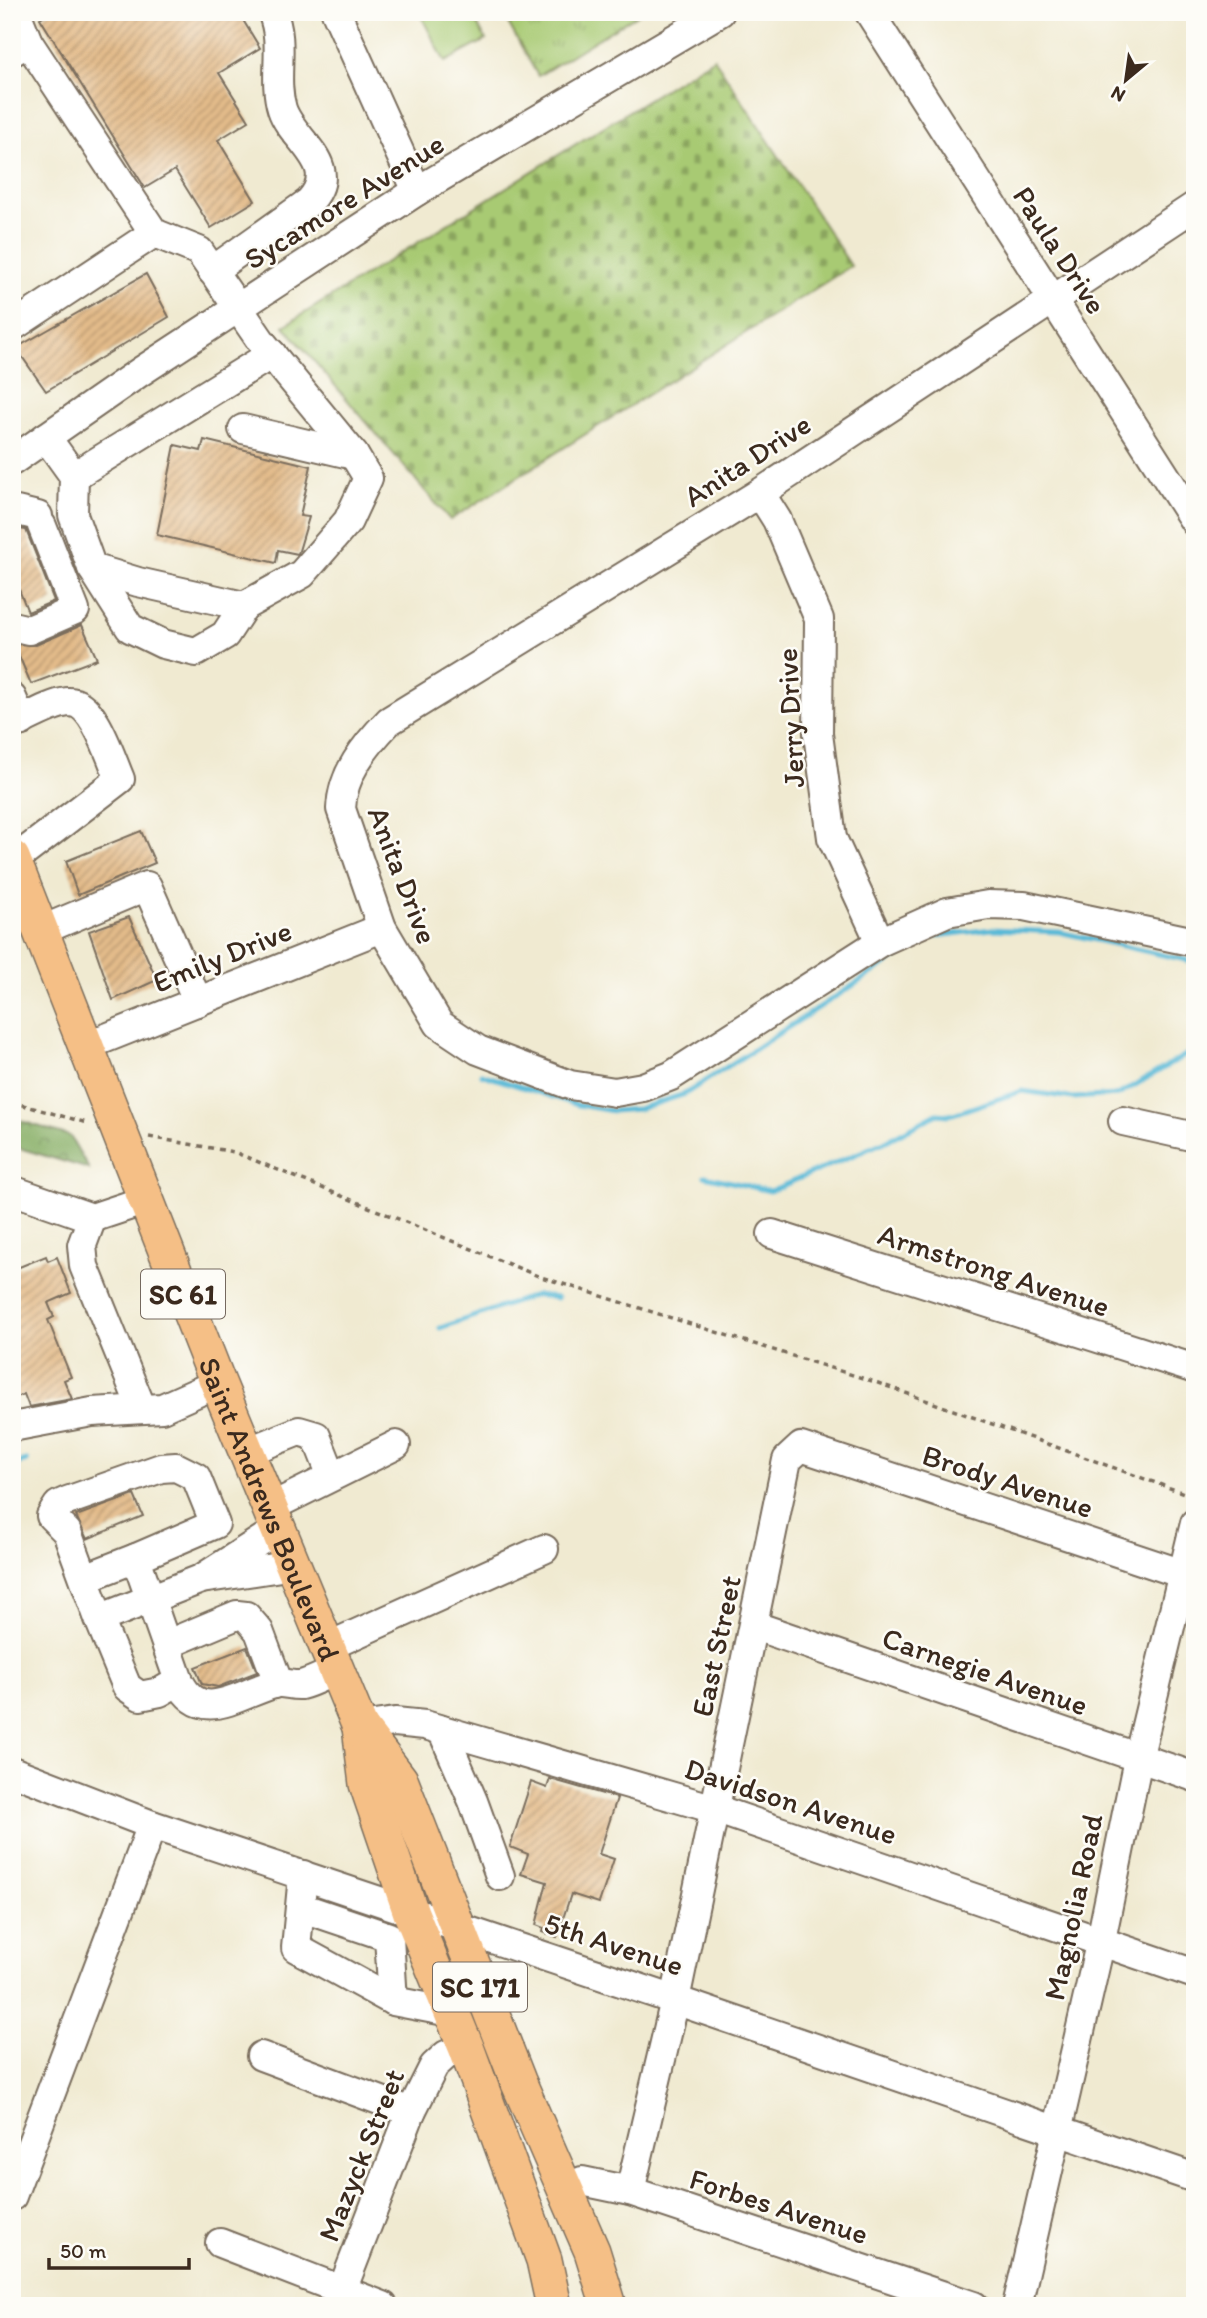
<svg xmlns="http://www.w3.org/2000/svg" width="1207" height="2318" viewBox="0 0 1207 2318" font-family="Itim,sans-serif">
  <defs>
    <pattern id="forest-crowns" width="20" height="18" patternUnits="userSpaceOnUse" patternTransform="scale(1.75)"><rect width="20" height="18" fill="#86ae65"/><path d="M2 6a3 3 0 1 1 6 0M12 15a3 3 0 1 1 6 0" fill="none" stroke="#6f8e53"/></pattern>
    <pattern id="cemetery-stones" width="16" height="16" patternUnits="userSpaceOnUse" patternTransform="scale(1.75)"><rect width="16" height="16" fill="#a8ca73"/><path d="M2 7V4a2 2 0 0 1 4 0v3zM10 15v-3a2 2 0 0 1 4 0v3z" fill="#8aa45e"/></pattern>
    <pattern id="park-tufts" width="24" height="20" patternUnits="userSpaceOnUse" patternTransform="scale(1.75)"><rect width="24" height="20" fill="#a8ca73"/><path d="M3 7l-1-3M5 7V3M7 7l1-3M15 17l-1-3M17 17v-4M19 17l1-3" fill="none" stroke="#8aa45e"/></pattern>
    <pattern id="building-hatch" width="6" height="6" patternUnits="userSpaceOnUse" patternTransform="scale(1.75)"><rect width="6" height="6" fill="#e3bb8a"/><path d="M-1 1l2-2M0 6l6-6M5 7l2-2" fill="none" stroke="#b99870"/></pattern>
  </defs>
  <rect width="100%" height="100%" fill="#fdfcf7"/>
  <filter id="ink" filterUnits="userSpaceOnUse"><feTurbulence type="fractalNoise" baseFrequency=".0143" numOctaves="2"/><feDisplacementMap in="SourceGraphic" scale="14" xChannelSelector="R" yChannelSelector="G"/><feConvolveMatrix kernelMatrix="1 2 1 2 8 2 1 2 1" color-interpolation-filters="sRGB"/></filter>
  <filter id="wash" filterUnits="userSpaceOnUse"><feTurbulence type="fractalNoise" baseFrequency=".00686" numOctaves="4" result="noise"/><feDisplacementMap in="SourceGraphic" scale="28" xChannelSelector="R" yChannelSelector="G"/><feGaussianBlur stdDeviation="1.57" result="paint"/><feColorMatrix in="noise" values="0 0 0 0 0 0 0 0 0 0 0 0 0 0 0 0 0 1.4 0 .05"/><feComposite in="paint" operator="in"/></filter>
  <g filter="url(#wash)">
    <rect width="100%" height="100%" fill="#f0ead1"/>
    <polygon fill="url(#forest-crowns)" stroke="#606c42" stroke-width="2" points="12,1118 70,1136 89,1169 12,1146"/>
    <polygon fill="url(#cemetery-stones)" stroke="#727a48" stroke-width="2" points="714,58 851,266 450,520 284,326"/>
    <polygon fill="url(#park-tufts)" stroke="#727a48" stroke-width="2" points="502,12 641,12 538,76"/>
    <polygon fill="#a8ca73" stroke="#727a48" stroke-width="2" points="419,12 471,12 486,40 445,62"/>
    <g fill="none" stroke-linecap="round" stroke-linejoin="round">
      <g stroke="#58b9d7" stroke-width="5">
        <polyline points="481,1074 578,1105 613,1111 638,1109 685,1094 928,937 992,929 1059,932 1195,962"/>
        <polyline points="705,1176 770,1191 884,1142 937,1114 950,1115 1022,1091 1073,1098 1118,1095 1191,1052 1195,1034"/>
        <polyline points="440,1328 536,1295 557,1298"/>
        <polyline points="12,1465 27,1461"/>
      </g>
    </g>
    <g id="blocks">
      <g fill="url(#building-hatch)">
        <polygon points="50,12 238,12 260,48 219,73 249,121 218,140 255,201 211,228 175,170 145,188 40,18"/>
        <polygon points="146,274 169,317 46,391 16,348"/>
        <polygon points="204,440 311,466 300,516 309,517 298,554 278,550 276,563 157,535 175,445 201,451"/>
        <polygon points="19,529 26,530 54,601 28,612 12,572 12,531"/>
        <polygon points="82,625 97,659 31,684 14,644 36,645"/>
        <polygon points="141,831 155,863 78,895 66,861"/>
        <polygon points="129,917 157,980 113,1000 89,931"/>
        <polygon points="46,1256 48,1261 57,1257 71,1293 48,1303 54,1317 48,1320 71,1377 64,1380 72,1399 29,1407 24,1394 12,1399 12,1270"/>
        <polygon points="134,1495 143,1516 87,1539 76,1516"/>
        <polygon points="247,1647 257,1672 218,1687 202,1684 195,1667"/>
        <polygon points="550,1779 617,1798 599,1854 614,1859 599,1903 571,1894 557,1937 543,1932 544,1928 536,1925 547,1882 521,1874 528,1854 510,1847 531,1782 547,1788"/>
      </g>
    </g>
  </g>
  <g filter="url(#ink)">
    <use href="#blocks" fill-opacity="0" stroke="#7a6d5d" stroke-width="2"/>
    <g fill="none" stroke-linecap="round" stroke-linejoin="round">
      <g stroke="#7a6d5d" stroke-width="32">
        <g id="minor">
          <polyline points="336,12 417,191"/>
          <polyline points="869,12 1195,522"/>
          <polyline points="28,42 154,233"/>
          <polyline points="12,52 28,42 16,12"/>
          <path d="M1195,206L760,493L389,721C365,746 342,774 341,809L382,928L439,1024L478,1050L570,1085L615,1092L643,1087L671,1076L880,942L947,912L988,905L1024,906L1195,942"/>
          <path d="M212,271L309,202C344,165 292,141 282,109C272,77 286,44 272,12"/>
          <polyline points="12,327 154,233 199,251 263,344 354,455 368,478 348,521 302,574 244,606 138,582 92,568"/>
          <polyline points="243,429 354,455"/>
          <polyline points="46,437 74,476 73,515 92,568 130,628 163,644 196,652 225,635 244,606"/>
          <polyline points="12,461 140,372 417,191 720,12"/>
          <polyline points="74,476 272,354"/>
          <polyline points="760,493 777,520 819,619 818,734 832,838 880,942"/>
          <polyline points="12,514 17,511 38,516"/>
          <polyline points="12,626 29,630 75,610 42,526"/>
          <polyline points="12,698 22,721"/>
          <path d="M12,725C28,718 50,704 68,702C94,700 111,759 120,779L13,861"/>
          <polyline points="40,931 147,886 198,1002"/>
          <polyline points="86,1046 382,928"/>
          <polyline points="1123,1121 1195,1137"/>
          <polyline points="12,1190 92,1218 146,1200"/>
          <polyline points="92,1218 82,1245 84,1266 142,1409"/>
          <polyline points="772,1234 1195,1369"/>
          <polyline points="12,1427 92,1412 162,1408 218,1383"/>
          <polyline points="249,1451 299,1431 316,1436 331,1474"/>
          <polyline points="271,1507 396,1445"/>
          <polyline points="280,1528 201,1579 294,1565"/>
          <polyline points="85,1578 136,1558"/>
          <polyline points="99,1619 67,1532 51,1516 58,1505 67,1501 161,1468 176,1467 196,1477 215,1524 136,1558 179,1681 160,1692 140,1696 127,1687 99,1619 201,1579"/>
          <polyline points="755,1626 1195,1777"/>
          <polyline points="168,1644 237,1615 246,1616 259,1631 278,1682"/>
          <polyline points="327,1647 544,1549"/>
          <path d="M179,1681C201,1726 238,1694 274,1684C282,1681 291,1686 301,1685C313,1682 325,1675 337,1670"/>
          <polyline points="360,1727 395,1722 425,1725 715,1809 1195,1974"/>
          <polyline points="442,1730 473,1801 500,1876"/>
          <polyline points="12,1771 152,1825 675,2000 1195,2178"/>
          <polyline points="300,1907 389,1937 393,2001 296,1948 303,1875"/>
          <polyline points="393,2001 450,2012"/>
          <polyline points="261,2056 411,2112"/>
          <polyline points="564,2191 582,2181 630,2191 974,2306"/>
          <polyline points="630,2191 675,2000 787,1460 801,1447 1195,1578"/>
          <polyline points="12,2196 152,1825"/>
          <polyline points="220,2243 383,2306"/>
          <polyline points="336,2306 411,2112 434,2066 446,2055 466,2047"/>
          <polyline points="1017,2306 1101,1940 1138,1759 1195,1523"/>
        </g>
      </g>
      <g stroke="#7a6d5d" stroke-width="38">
        <g id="major">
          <path id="s1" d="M12,858L218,1383L360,1727L367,1784L411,1913L466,2047L544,2260L554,2306"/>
          <polyline points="360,1727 400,1780 518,2081 592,2251 609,2306"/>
        </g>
      </g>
      <g stroke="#7a6d5d" stroke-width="3.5" stroke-dasharray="5 5" stroke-linecap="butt">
        <polyline points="12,1102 87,1123"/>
        <polyline points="149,1137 234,1152 538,1276 878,1383 1195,1497"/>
      </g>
      <use href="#minor" stroke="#fff" stroke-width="28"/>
      <use href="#major" stroke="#f5bf86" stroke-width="35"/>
    </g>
  </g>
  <g text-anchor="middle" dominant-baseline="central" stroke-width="5" stroke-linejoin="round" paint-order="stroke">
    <g fill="#fdfcf7" stroke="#75695f" stroke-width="2">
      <rect x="141" y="1269.5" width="84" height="49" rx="5"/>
      <rect x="433" y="1962.5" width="94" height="49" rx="5"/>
    </g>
    <g font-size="28" font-weight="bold" fill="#3b2a1e">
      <text x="183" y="1294">SC 61</text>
      <text x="480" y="1987">SC 171</text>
    </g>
    <g font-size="30" fill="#3b2a1e" stroke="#fdfcf7">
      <text transform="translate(344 201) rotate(-32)">Sycamore Avenue</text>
      <text transform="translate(1060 250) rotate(57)">Paula Drive</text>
      <text transform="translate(747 460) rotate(-33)">Anita Drive</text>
      <text transform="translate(790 718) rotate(-93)">Jerry Drive</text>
      <text transform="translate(403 875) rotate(69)">Anita Drive</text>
      <text transform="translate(222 956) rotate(-22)">Emily Drive</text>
      <text transform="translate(994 1270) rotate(18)">Armstrong Avenue</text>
      <text transform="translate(1008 1481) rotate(18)">Brody Avenue</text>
      <text stroke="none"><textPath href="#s1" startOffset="700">Saint Andrews Boulevard</textPath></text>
      <text transform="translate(716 1646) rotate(-78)">East Street</text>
      <text transform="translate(985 1671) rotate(19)">Carnegie Avenue</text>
      <text transform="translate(791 1801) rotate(18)">Davidson Avenue</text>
      <text transform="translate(1073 1907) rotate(-78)">Magnolia Road</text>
      <text transform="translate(614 1944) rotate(18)">5th Avenue</text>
      <text transform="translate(361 2155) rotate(-68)">Mazyck Street</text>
      <text transform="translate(779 2206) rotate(18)">Forbes Avenue</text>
    </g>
  </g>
  <rect width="1207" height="2318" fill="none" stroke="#fdfcf7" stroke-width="42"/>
  <g transform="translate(1126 80) rotate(209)" stroke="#fdfcf7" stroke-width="5" paint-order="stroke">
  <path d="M0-5L12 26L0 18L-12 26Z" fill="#3b2a1e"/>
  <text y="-10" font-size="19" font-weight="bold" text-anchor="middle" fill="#3b2a1e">N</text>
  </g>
  <path d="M49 2258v10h140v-10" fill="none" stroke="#3b2a1e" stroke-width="3.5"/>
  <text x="60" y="2258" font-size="21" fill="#3b2a1e" stroke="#fdfcf7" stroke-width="5" paint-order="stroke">50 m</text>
</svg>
